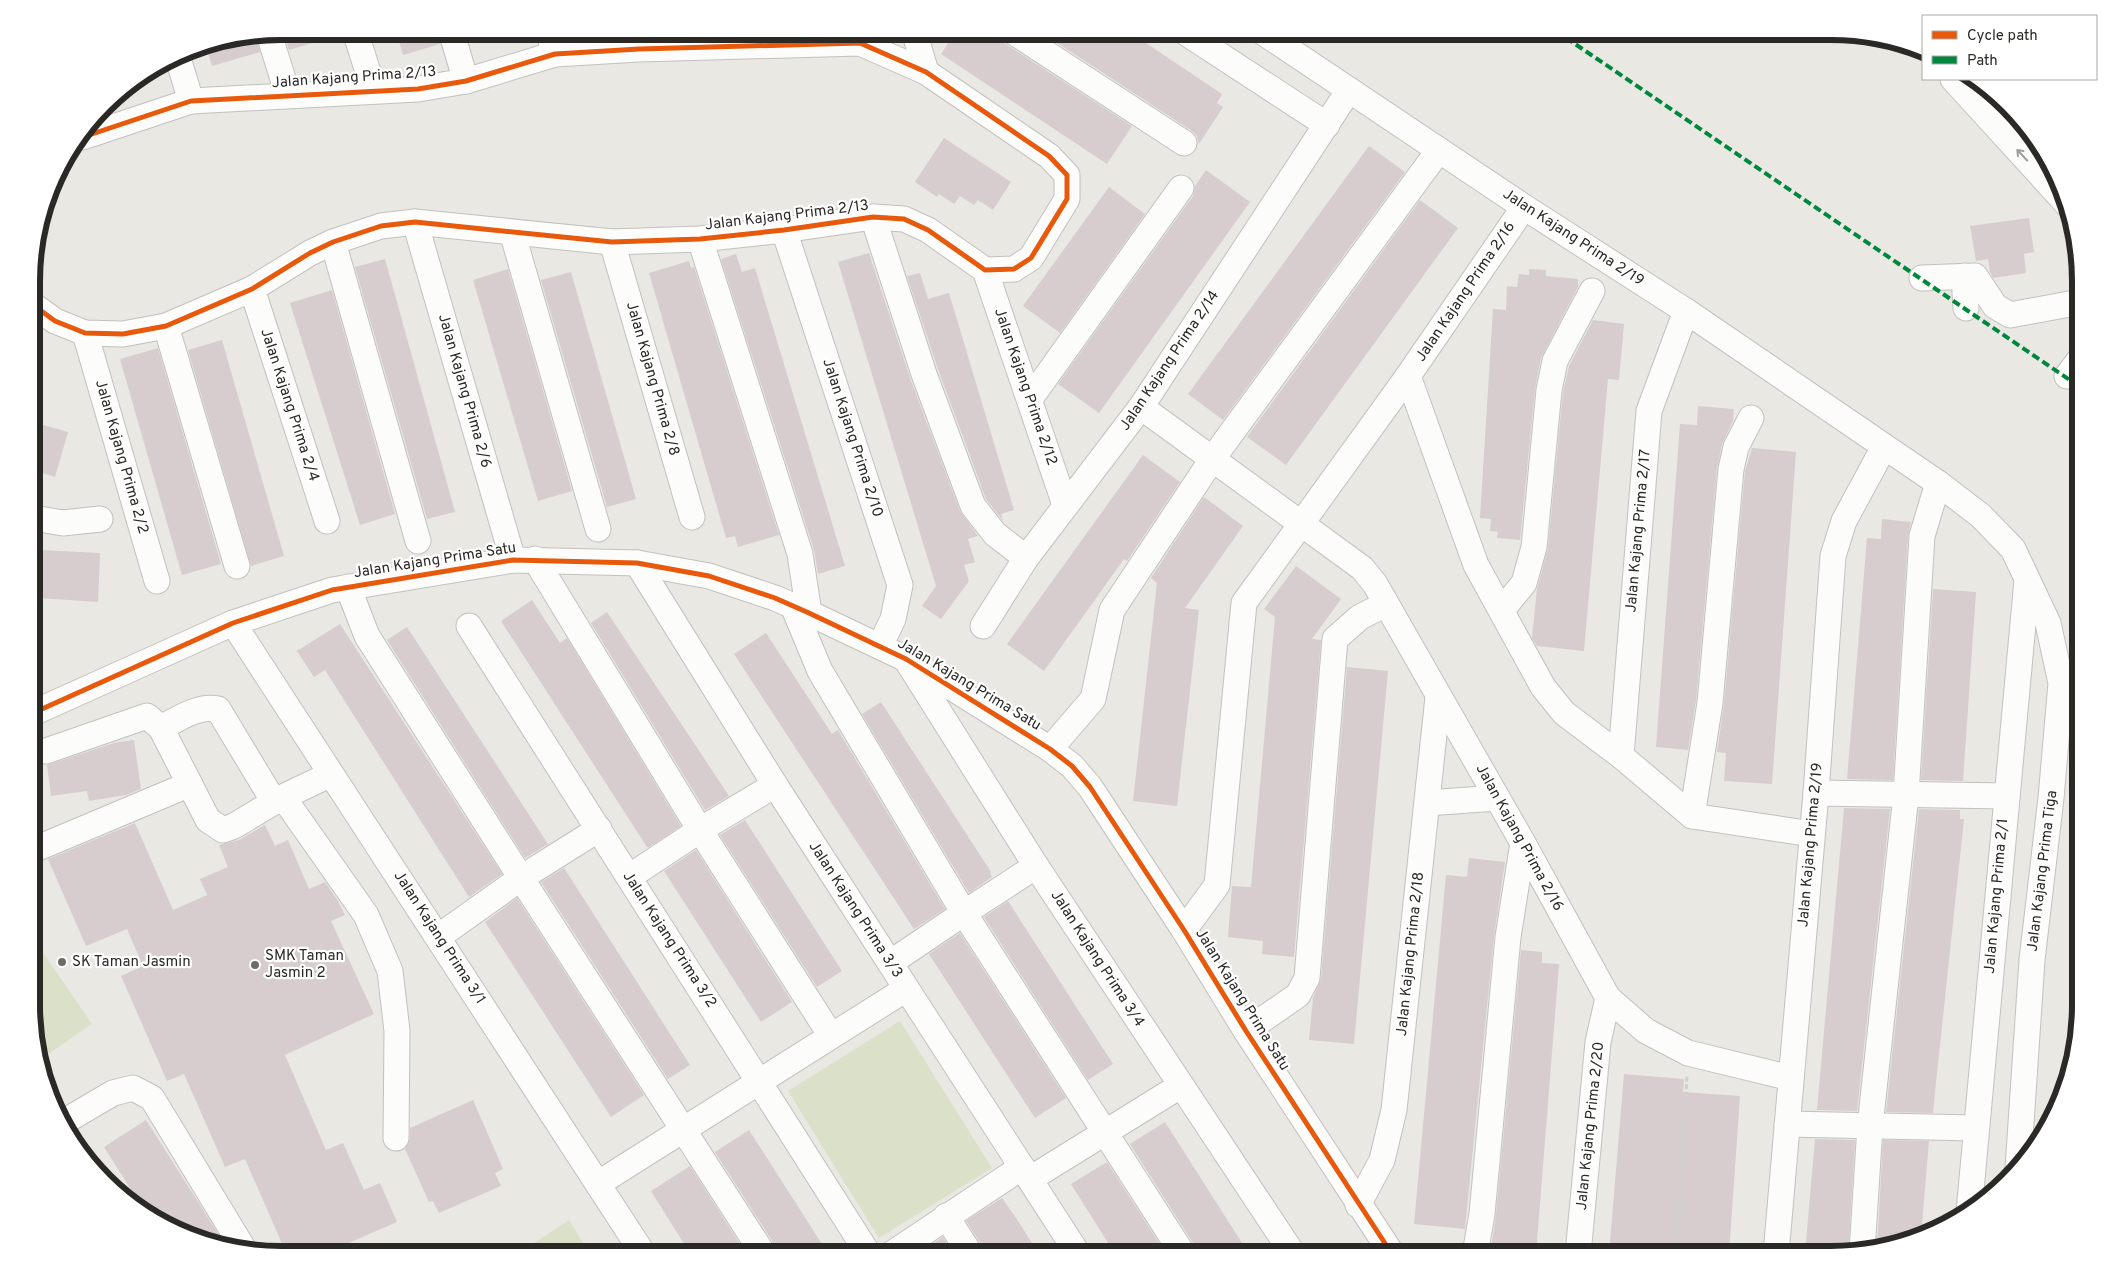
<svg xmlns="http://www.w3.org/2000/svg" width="2112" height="1286" viewBox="0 0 2112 1286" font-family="Overpass,sans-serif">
  <rect width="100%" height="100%" fill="#e9e8e3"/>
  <g fill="#dbe1c9">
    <polygon points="33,938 92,1024 41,1059 33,1037"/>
    <polygon points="900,1021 992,1168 879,1238 788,1091"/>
    <polygon points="569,1220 591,1255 516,1255"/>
  </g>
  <g fill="#d7cdce">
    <polygon points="283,31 335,31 336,36 289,50"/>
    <polygon points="396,31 437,31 440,44 403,55"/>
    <polygon points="956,31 998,31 999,38 1004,43 1132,126 1107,164 941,54"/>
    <polygon points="1039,31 1128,31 1222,94 1217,103 1223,107 1199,144 1197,136 1192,131"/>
    <polygon points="255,36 260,52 212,66 206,46"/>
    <polygon points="944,138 1011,182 993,210 978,200 974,205 960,196 954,204 939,194 937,197 915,182"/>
    <polygon points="1369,146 1405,172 1223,420 1188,394"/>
    <polygon points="1206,170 1250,202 1099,413 1058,384 1193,196 1195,186"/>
    <polygon points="1109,187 1145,214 1060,333 1023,306"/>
    <polygon points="1420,200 1458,228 1286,465 1247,437"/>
    <polygon points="2029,218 2034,252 2024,254 2026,273 1993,278 1990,272 1988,259 1976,261 1970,226"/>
    <polygon points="869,253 910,378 960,511 978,536 968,539 975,562 964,565 969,581 941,619 922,606 936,586 838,262"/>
    <polygon points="736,254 742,272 755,268 845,566 818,574 814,550 721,259"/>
    <polygon points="385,259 455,512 427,519 355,267"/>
    <polygon points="689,261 691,268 694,267 779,535 738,547 735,536 726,538 649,273"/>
    <polygon points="508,269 572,491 538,501 473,280"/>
    <polygon points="1529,269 1546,270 1546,276 1578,279 1578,287 1541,358 1535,389 1520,540 1497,538 1498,532 1490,531 1491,519 1480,518 1493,309 1506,310 1507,286 1517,287 1519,274 1529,275"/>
    <polygon points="571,272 636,499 607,507 541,280"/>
    <polygon points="920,273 928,299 949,293 1014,510 1001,514 1003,521 986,499 938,369 907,276"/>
    <polygon points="332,290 395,514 360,525 290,303"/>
    <polygon points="1593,320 1624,324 1619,380 1608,379 1584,651 1537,646 1532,638 1537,589 1548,548 1563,392 1569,366"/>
    <polygon points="222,340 284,556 251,566 188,350"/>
    <polygon points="158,348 221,564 182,575 120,359"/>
    <polygon points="1698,406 1734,409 1733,421 1722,444 1717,468 1696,701 1688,750 1656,747 1680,424 1697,425"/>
    <polygon points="33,422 68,432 55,477 33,470"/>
    <polygon points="1752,448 1796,452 1772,784 1724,781 1726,753 1717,752 1724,704 1745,471"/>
    <polygon points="1143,455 1180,482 1127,561 1124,559 1044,671 1007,644"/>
    <polygon points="1204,497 1243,526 1185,608 1199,610 1177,806 1133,801 1157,583 1151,578"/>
    <polygon points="1882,519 1911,522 1908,535 1893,780 1847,779 1867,538 1881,539"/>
    <polygon points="41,550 100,553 98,602 39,598"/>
    <polygon points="1296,566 1341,599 1312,639 1321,640 1294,957 1262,954 1263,941 1228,937 1232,886 1251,887 1275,617 1264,609"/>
    <polygon points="1933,589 1976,592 1963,781 1921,780"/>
    <polygon points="532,600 560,643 567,638 681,826 649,847 647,847 501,621"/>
    <polygon points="607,612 729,796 705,810 591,623"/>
    <polygon points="340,624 502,874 469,897 325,670 314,677 297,651"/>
    <polygon points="407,627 548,844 525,858 387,640"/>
    <polygon points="766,633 832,734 838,730 945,909 914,929 734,654"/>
    <polygon points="1347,667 1388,671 1354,1044 1309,1040 1313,998 1321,979"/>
    <polygon points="881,702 991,872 990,873 992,877 969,893 862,714"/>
    <polygon points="134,740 141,789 126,795 89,801 87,791 51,796 47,765 114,743"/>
    <polygon points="1844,808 1890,809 1857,1111 1817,1110"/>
    <polygon points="1919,809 1960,810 1960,819 1964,819 1935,1092 1933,1113 1886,1112"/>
    <polygon points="745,820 842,971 817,987 720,835"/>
    <polygon points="135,823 173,910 207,895 200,879 228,867 219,845 239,840 265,825 275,846 288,840 309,889 325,882 338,901 345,915 331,921 374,1014 285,1055 326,1150 343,1143 364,1190 380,1183 397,1222 321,1255 287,1255 245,1159 225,1167 184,1074 167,1081 121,976 143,966 127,929 86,946 48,859"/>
    <polygon points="696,850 792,1002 761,1022 664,871"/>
    <polygon points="1469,858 1505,862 1494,936 1465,1229 1414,1224 1446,875 1467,877"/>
    <polygon points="564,868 690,1065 668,1079 541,882"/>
    <polygon points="517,898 644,1095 611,1117 485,922"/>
    <polygon points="1008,901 1113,1064 1088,1080 984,917"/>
    <polygon points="960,933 1066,1098 1035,1118 929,954"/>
    <polygon points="1521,950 1542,952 1542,963 1559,964 1536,1254 1490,1254 1496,1215"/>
    <polygon points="1624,1074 1684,1079 1683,1092 1740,1096 1729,1254 1609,1254"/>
    <polygon points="473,1100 503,1169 495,1173 501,1186 439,1213 433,1201 429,1202 405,1149 410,1139 410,1128"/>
    <polygon points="146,1120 202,1208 225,1245 201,1242 147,1215 104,1147"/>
    <polygon points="1165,1122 1249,1254 1197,1254 1195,1246 1130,1144"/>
    <polygon points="749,1130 799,1208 829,1255 778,1255 776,1247 715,1152"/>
    <polygon points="1815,1139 1855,1140 1848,1254 1805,1254"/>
    <polygon points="1883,1140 1929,1141 1921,1236 1896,1246 1877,1249"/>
    <polygon points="1107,1162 1166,1254 1115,1254 1071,1184"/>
    <polygon points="690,1166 747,1255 691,1255 651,1191"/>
    <polygon points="1002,1198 1016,1218 1039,1254 985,1255 983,1247 966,1221"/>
    <polygon points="943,1237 954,1255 917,1255"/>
  </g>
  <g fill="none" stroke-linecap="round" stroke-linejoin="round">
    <g stroke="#c2c1be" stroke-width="27">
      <g id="minor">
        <polyline points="355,31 374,91"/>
        <polyline points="451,31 466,81"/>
        <polyline points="548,31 555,54"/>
        <polyline points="914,31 926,72"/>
        <polyline points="1012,31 1184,143"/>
        <polyline points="1183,31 1327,125"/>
        <polyline points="1261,31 1524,207 1686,311 1938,483 1981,516 2013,549 2048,623 2061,683 2051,798 2032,960 2018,1168"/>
        <polyline points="269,34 288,95"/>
        <polyline points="177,55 191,101"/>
        <polyline points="1953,79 2067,204"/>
        <polyline points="873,217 924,374 973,506 995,534 1026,558"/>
        <polyline points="415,222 513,560"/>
        <polyline points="784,230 900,585 893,619 880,646"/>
        <polyline points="512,232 598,529"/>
        <polyline points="700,239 800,554 809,613"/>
        <polyline points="333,242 418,541"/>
        <polyline points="612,242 692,517"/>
        <polyline points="985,270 1065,505"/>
        <polyline points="1964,276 1966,308"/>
        <polyline points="1922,278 1975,276 1995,306 2010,315 2080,302"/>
        <polyline points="252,289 327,521"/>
        <polyline points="33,305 55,321 85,333 123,334 166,326 252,289 310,253 333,242 381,226 415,222 612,242 700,239 784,230 873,217 904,219 928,230 985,270 1014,269 1031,258 1067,199 1067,175 1049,156 926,72 860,43 639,49 555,54 466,81 418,89 191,101 83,137"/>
        <polyline points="166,326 237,566"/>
        <polyline points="85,333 157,581"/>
        <polyline points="1408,376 1476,565 1543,687 1564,713 1621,756 1692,816 1812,834"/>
        <polyline points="2067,376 2080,359"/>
        <polyline points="1030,399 1181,188"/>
        <polyline points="1141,407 1362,568 1375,584 1523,843 1608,998 1646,1031 1688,1053 1791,1078"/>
        <polyline points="33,518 63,523 100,519"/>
        <polyline points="535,559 700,830 831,1036"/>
        <polyline points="637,563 775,785 1078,1254"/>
        <polyline points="348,587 367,636 521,878 764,1255"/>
        <polyline points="793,606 820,671 964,913 1183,1254"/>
        <polyline points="1502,610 1524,583 1534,547 1549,390 1555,361 1592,291"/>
        <polyline points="233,623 644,1255"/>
        <polyline points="469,626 869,1255"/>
        <polyline points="983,626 1026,558 1141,407 1349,90"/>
        <polyline points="909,664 1036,866 1293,1254"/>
        <polyline points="33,713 233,623 332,590 513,560 637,563 709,576 775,598 809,613 906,659 1050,749 1072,766 1090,787 1184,930 1246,1031 1392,1254"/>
        <path d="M161,728C178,719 198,705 218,709L274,802L283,797"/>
        <polyline points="1050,749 1093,699 1112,610 1213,458 1439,150"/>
        <polyline points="46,751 147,716 161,728 208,820 223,830 234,826 274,802"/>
        <polyline points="1621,756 1649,411 1686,311"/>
        <polyline points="331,774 283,797 366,915 390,971 397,1031 396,1138"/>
        <polyline points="1816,793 2007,796"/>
        <polyline points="1427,803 1497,798"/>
        <polyline points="1692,816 1710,703 1731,469 1736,447 1751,418"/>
        <polyline points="33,850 190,784"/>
        <polyline points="629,877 700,830 775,785"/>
        <polyline points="1184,930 1217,885 1244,603 1408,376 1524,207"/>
        <polyline points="438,937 521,878 599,829"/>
        <polyline points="890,963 964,913 1036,866"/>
        <polyline points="1246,1031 1298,995 1307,978 1335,639 1360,617 1386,604"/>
        <polyline points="62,1123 113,1093 133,1088 152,1098 243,1248"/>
        <polyline points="1787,1124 1975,1128"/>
        <polyline points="1030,1179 1180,1086"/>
        <polyline points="599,1183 906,989"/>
        <polyline points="1358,1205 1382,1160 1394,1110 1438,697"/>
        <polyline points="1969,1212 2027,580"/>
        <polyline points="946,1216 971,1255"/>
        <polyline points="1862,1252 1870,1126 1906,795 1922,536 1938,483"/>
        <polyline points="1475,1254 1482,1214 1508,937 1523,843"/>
        <polyline points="1578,1254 1598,1042 1608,998"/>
        <polyline points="1776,1254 1816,793 1833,556 1844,521 1884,447"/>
        <polyline points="890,1255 1022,1167"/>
      </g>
    </g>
    <polyline stroke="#d0d0cf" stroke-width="3" stroke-dasharray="5 2.5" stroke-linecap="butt" points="1677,1254 1687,1075"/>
    <use href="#minor" stroke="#fcfcfb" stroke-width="25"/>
    <polyline stroke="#00873e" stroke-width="4" stroke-dasharray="8 4" stroke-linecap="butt" points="1556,31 2080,387"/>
    <g stroke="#fff" stroke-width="8">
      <g id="cycleway">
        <polyline points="33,305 55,321 85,333 123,334 166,326 252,289 310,253 333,242 381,226 415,222 612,242 700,239 784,230 873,217 904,219 928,230 985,270 1014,269 1031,258 1067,199 1067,175 1049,156 926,72 860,43 639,49 555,54 466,81 418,89 191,101 83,137"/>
        <polyline points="33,713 233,623 332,590 513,560 637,563 709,576 775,598 809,613 906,659 1050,749 1072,766 1090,787 1184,930 1246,1031 1392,1254"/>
      </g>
    </g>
    <use href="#cycleway" stroke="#e8590c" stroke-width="5"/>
  </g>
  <defs><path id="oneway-shaft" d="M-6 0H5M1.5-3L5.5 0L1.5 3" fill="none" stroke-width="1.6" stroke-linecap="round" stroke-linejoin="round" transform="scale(1.25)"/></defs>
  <use stroke="#9e9d9b" href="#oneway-shaft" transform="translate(2022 155) rotate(-133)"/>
  <g fill="#6d6c68" stroke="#fff" stroke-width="2">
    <circle cx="62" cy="962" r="5"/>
    <circle cx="255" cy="965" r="5"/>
  </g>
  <g text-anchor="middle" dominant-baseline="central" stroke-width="4.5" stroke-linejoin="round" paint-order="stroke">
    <g font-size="15" fill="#2a2926" stroke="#fff">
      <text transform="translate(354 78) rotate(-4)">Jalan Kajang Prima 2/13</text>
      <text transform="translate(787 216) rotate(-7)">Jalan Kajang Prima 2/13</text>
      <text transform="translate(1573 238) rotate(33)">Jalan Kajang Prima 2/19</text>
      <text transform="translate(1466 292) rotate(-56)">Jalan Kajang Prima 2/16</text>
      <text transform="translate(1170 361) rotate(-56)">Jalan Kajang Prima 2/14</text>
      <text transform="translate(652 379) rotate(74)">Jalan Kajang Prima 2/8</text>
      <text transform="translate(1025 387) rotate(71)">Jalan Kajang Prima 2/12</text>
      <text transform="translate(464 391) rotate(74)">Jalan Kajang Prima 2/6</text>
      <text transform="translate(289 405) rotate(72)">Jalan Kajang Prima 2/4</text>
      <text transform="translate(852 438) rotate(72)">Jalan Kajang Prima 2/10</text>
      <text transform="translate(121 457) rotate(74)">Jalan Kajang Prima 2/2</text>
      <text transform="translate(1639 531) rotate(-85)">Jalan Kajang Prima 2/17</text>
      <text transform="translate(435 561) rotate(-9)">Jalan Kajang Prima Satu</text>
      <text transform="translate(969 685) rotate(31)">Jalan Kajang Prima Satu</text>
      <text transform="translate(1519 838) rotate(61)">Jalan Kajang Prima 2/16</text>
      <text transform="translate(1811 845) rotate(-85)">Jalan Kajang Prima 2/19</text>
      <text transform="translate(2043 871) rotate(-83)">Jalan Kajang Prima Tiga</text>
      <text transform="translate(1997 896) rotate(-85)">Jalan Kajang Prima 2/1</text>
      <text transform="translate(855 910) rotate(57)">Jalan Kajang Prima 3/3</text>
      <text transform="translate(439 938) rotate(57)">Jalan Kajang Prima 3/1</text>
      <text transform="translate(669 940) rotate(57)">Jalan Kajang Prima 3/2</text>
      <text transform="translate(1411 954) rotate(-84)">Jalan Kajang Prima 2/18</text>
      <text transform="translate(1097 959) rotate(57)">Jalan Kajang Prima 3/4</text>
      <text transform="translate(1242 1000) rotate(58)">Jalan Kajang Prima Satu</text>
      <text transform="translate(1591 1126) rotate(-84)">Jalan Kajang Prima 2/20</text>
    </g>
    <g font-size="15" fill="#2a2926" stroke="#fff" text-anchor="start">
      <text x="265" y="956">SMK Taman<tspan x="265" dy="17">Jasmin 2</tspan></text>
      <text x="72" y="962">SK Taman Jasmin</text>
    </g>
  </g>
  <path d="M0 0H2112V1286H0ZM281 40H1831A241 241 0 0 1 2072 281V1005A241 241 0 0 1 1831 1246H281A241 241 0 0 1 40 1005V281A241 241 0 0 1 281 40Z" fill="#fff" fill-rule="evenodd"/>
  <path fill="none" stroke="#2a2926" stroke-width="6" d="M281 40H1831A241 241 0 0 1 2072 281V1005A241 241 0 0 1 1831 1246H281A241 241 0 0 1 40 1005V281A241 241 0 0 1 281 40Z"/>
  <rect x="1922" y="15" width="175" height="65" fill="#ffffff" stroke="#aaa9a8"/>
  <rect x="1932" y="31" width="25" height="8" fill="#e8590c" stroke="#aaa9a8"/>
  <text x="1967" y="40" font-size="15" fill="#2a2926">Cycle path</text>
  <rect x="1932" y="56" width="25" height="8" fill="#00873e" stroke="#aaa9a8"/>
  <text x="1967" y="65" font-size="15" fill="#2a2926">Path</text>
</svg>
